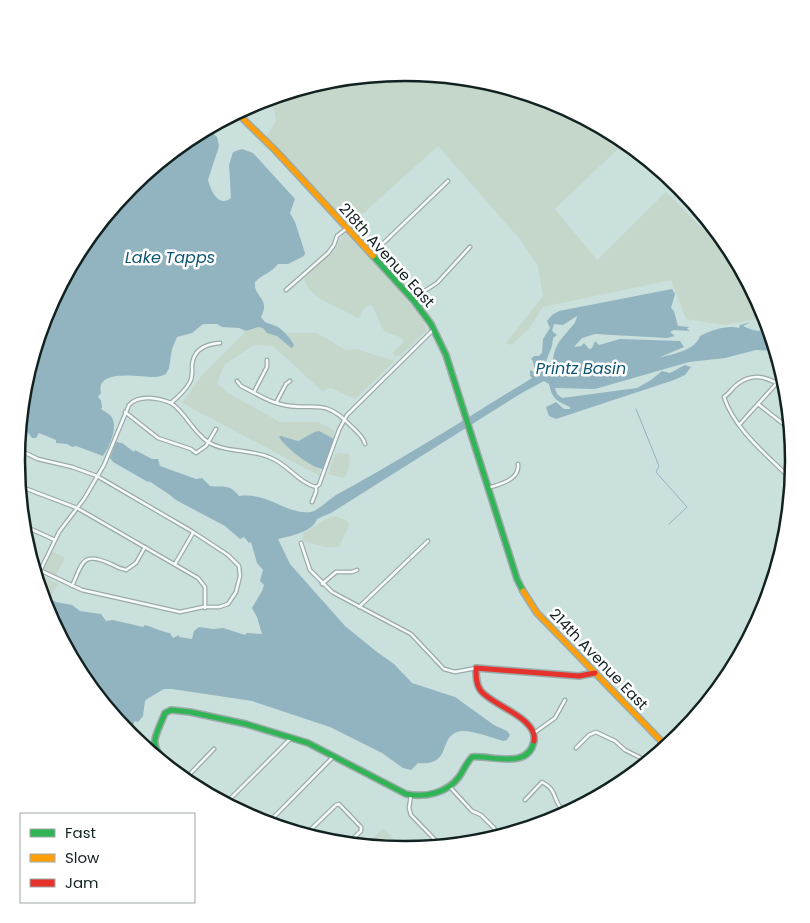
<svg xmlns="http://www.w3.org/2000/svg" width="810" height="923" viewBox="0 0 810 923" font-family="Poppins,sans-serif">
  <rect width="100%" height="100%" fill="#cae0dd"/>
  <g fill="#c5d7cb">
    <polygon points="405,73 481,80 554,102 605,130 621,146 555,209 597,260 666,192 711,237 717,232 728,246 764,313 766,320 757,319 724,325 686,319 671,280 543,307 529,329 511,345 506,343 543,296 538,266 518,237 438,146 348,227 266,137 276,121 274,109 266,99 329,80"/>
    <path d="M346,234C361,250 424,313 427,330L400,356H394L393,352L403,343L404,340C398,335 391,335 385,331C380,327 377,312 371,305C361,307 364,311 359,318L355,317C340,306 309,300 304,279C312,267 325,260 334,250C339,244 338,237 346,234Z"/>
    <path d="M258,327L263,328L268,333L277,336L290,347L294,343L284,333H317L346,350L356,349L395,361L355,399L331,388L322,391L273,346L254,345L225,364L217,383L228,393L280,422H318L334,430V439C314,426 316,433 298,441L281,436L317,468L320,469V476L182,403L202,375L246,331Z"/>
    <polygon points="339,453 349,454 350,462 346,476 342,478 328,474 335,455"/>
    <polygon points="335,516 347,521 349,525 339,547 326,547 302,541 303,533 328,518"/>
    <polygon points="51,551 65,558 55,577 42,570"/>
    <polygon points="35,573 37,573 58,584 50,598 41,594"/>
    <polygon points="383,828 404,850 365,846"/>
  </g>
  <g fill="#92b3c0" fill-rule="evenodd">
    <path d="M207,128L217,137L219,146L208,180C211,191 219,208 231,198L229,165L233,152L242,149L253,153L295,199L290,213L295,222L305,253L304,256L288,264H278C271,273 263,274 255,282C253,297 271,298 261,317C266,325 271,323 278,327C284,331 291,339 294,345L292,348L290,347L277,336L267,333L263,328L258,327L246,331L239,328L222,327L217,324H203L192,333L177,337L172,349L169,368L166,374C162,376 158,377 154,377C140,377 95,368 101,393L98,397L101,400L102,407L101,409C104,411 109,414 111,416C119,427 109,447 103,456L76,446L72,447L67,444L56,443V440L39,433L36,438H32L26,430L20,427L24,385L46,312L82,245L130,186L189,138Z"/>
    <path d="M672,289L675,294L671,308L674,311L678,326L689,327L687,329L690,331L674,330L670,332L675,336L667,338L595,334L582,338L574,347L581,346L584,343L589,349L592,348L595,341L599,345L620,339L680,341L684,347L658,358C672,354 695,351 700,336C712,330 727,325 739,328L740,325L751,322L743,326C752,330 756,332 766,330L768,327L776,351L756,350L725,358L689,362L595,389L555,388L557,394L562,398L637,388L651,380L662,371L670,373L685,365L691,367L685,375L674,380L556,419L549,416L546,407L556,402L564,409H570V407C556,401 552,398 549,384L544,381L520,394L331,513L317,519C313,532 290,536 278,539L290,564L345,626L377,652L394,664L412,683L455,697L494,725L507,731L510,735L507,740L503,741C492,738 467,728 457,732C438,739 452,766 418,763L411,770L403,768L382,753L330,727L252,701L172,689H164L147,699L145,701L143,716L138,722L135,721L128,734L82,677L46,610L41,594L56,602L72,605L80,611L101,614L106,621L113,620L143,627L145,625C153,627 162,632 170,633L173,638L179,635V637L192,639L194,631L199,627L213,629L223,628L245,635L247,633L262,634L257,617L252,608L262,591L264,585L260,581L263,570L257,563L251,542L249,543L244,537L240,539L225,526L176,500L170,495L149,481L148,482L113,462L110,458L116,442L122,443L134,452L135,450L152,459H158L160,466L196,479L202,478L210,486C224,488 229,483 239,496C269,492 286,515 311,512C317,511 330,499 336,495C403,459 467,418 532,378L530,376V370L534,372L535,377L544,368L542,366L537,368L534,367L533,361L531,359L534,356H539L542,353L543,339L550,328L547,321L552,315L559,311ZM577,316C576,329 554,337 553,361L548,367L545,364L552,346L553,338L557,335L552,331L554,324L563,325Z"/>
    <path d="M319,431L334,439L324,469C312,469 285,447 279,437L281,436L298,441C305,438 312,432 319,431Z"/>
  </g>
  <g fill="none" stroke-linecap="round" stroke-linejoin="round">
    <polyline stroke="#92b3c0" stroke-width="1" points="636,409 659,466 656,472 687,507 669,524"/>
    <g stroke="#9aaba9" stroke-width="5">
      <g id="street">
        <polyline points="371,255 448,181"/>
        <polyline points="286,290 328,253 334,245 337,236 347,228"/>
        <polyline points="414,301 423,292 437,283 470,247"/>
        <path d="M237,381L241,386C254,392 266,401 280,404C312,413 322,395 351,426C356,431 363,436 365,444"/>
        <path d="M787,389C771,379 756,371 739,383C733,387 730,393 724,397C734,429 768,456 792,480"/>
        <polyline points="254,392 267,367 267,360"/>
        <path d="M171,403C186,413 192,431 208,442C226,453 252,449 271,458C287,464 299,483 316,487"/>
        <polyline points="276,403 286,384 290,381"/>
        <polyline points="758,404 791,430"/>
        <polyline points="125,412 158,438 191,449 196,453 206,446 216,429"/>
        <polyline points="739,425 777,383"/>
        <polyline points="17,449 38,459 72,467 97,476 193,532 228,555 239,566 240,576 236,592 228,604 219,607 203,607 180,612 82,590 33,567"/>
        <polyline points="784,472 794,460"/>
        <polyline points="19,486 77,508 198,578 205,587 205,608"/>
        <path d="M488,488C500,484 520,480 518,464"/>
        <polyline points="312,502 316,492 316,487 319,485 339,430 347,415 433,330"/>
        <polyline points="22,525 55,540"/>
        <polyline points="301,543 310,570 332,592 411,634 444,669 455,672 476,668"/>
        <polyline points="175,564 193,533"/>
        <path d="M40,571L59,532L84,499L104,465L129,405C139,394 159,398 171,403C178,397 186,390 190,382C193,376 192,371 192,366C193,349 206,344 220,343"/>
        <polyline points="322,584 336,572 352,572 357,570"/>
        <path d="M72,586C83,562 82,551 111,564C116,567 121,569 126,570L136,563L145,547"/>
        <polyline points="359,607 428,541"/>
        <polyline points="534,733 555,718 565,700"/>
        <polyline points="576,748 589,735 596,732 615,741 625,750 649,762"/>
        <polyline points="185,779 214,749"/>
        <polyline points="450,787 472,811 481,815 494,828 496,833"/>
        <polyline points="411,795 409,808 411,815 441,846"/>
        <path d="M525,800L542,782C545,784 549,786 551,789C559,800 555,814 576,809"/>
        <polyline points="225,804 291,738"/>
        <polyline points="267,824 334,756"/>
        <polyline points="305,835 336,805 339,804 361,827 361,831 347,844"/>
      </g>
    </g>
    <g stroke="#9aaba9" stroke-width="8">
      <g id="fast">
        <polyline points="373,256 414,301 431,324 446,355 517,579 523,591"/>
        <path d="M193,787C182,776 152,756 155,739C157,730 162,721 165,713L171,710L190,712L246,724L308,743L406,794C425,798 447,793 459,777C464,770 466,763 472,757C491,755 529,770 534,741"/>
      </g>
    </g>
    <g stroke="#9aaba9" stroke-width="8">
      <g id="slow">
        <polyline points="237,113 275,150 373,256"/>
        <polyline points="523,591 537,613 667,747"/>
      </g>
    </g>
    <g stroke="#9aaba9" stroke-width="8">
      <path id="jam" d="M534,741C538,718 493,706 481,691C476,685 476,676 476,668L579,676L595,673"/>
    </g>
    <use href="#street" stroke="#f7fafa" stroke-width="2.5"/>
    <use href="#fast" stroke="#30b455" stroke-width="5"/>
    <use href="#slow" stroke="#ff9f0a" stroke-width="5"/>
    <use href="#jam" stroke="#e5322d" stroke-width="5"/>
  </g>
  <g text-anchor="middle" dominant-baseline="central" stroke-width="5" stroke-linejoin="round" paint-order="stroke">
    <g font-size="15" fill="#122220" stroke="#fff">
      <text transform="translate(387 255) rotate(48)">218th Avenue East</text>
      <text transform="translate(599 659) rotate(46)">214th Avenue East</text>
    </g>
    <g font-size="16" font-style="italic" fill="#0e5672" stroke="#fff">
      <text x="170" y="257">Lake Tapps</text>
      <text x="581" y="368">Printz Basin</text>
    </g>
  </g>
  <path d="M0 0H810V923H0ZM25 461a380 380 0 1 1 760 0a380 380 0 1 1-760 0Z" fill="#fff" fill-rule="evenodd"/>
  <path fill="none" stroke="#122220" stroke-width="2.5" d="M25 461a380 380 0 1 1 760 0a380 380 0 1 1-760 0Z"/>
  <rect x="20" y="813" width="175" height="90" fill="#ffffff" stroke="#a0a7a6"/>
  <rect x="30" y="829" width="25" height="8" fill="#30b455" stroke="#a0a7a6"/>
  <text x="65" y="838" font-size="15" fill="#122220">Fast</text>
  <rect x="30" y="854" width="25" height="8" fill="#ff9f0a" stroke="#a0a7a6"/>
  <text x="65" y="863" font-size="15" fill="#122220">Slow</text>
  <rect x="30" y="879" width="25" height="8" fill="#e5322d" stroke="#a0a7a6"/>
  <text x="65" y="888" font-size="15" fill="#122220">Jam</text>
</svg>
